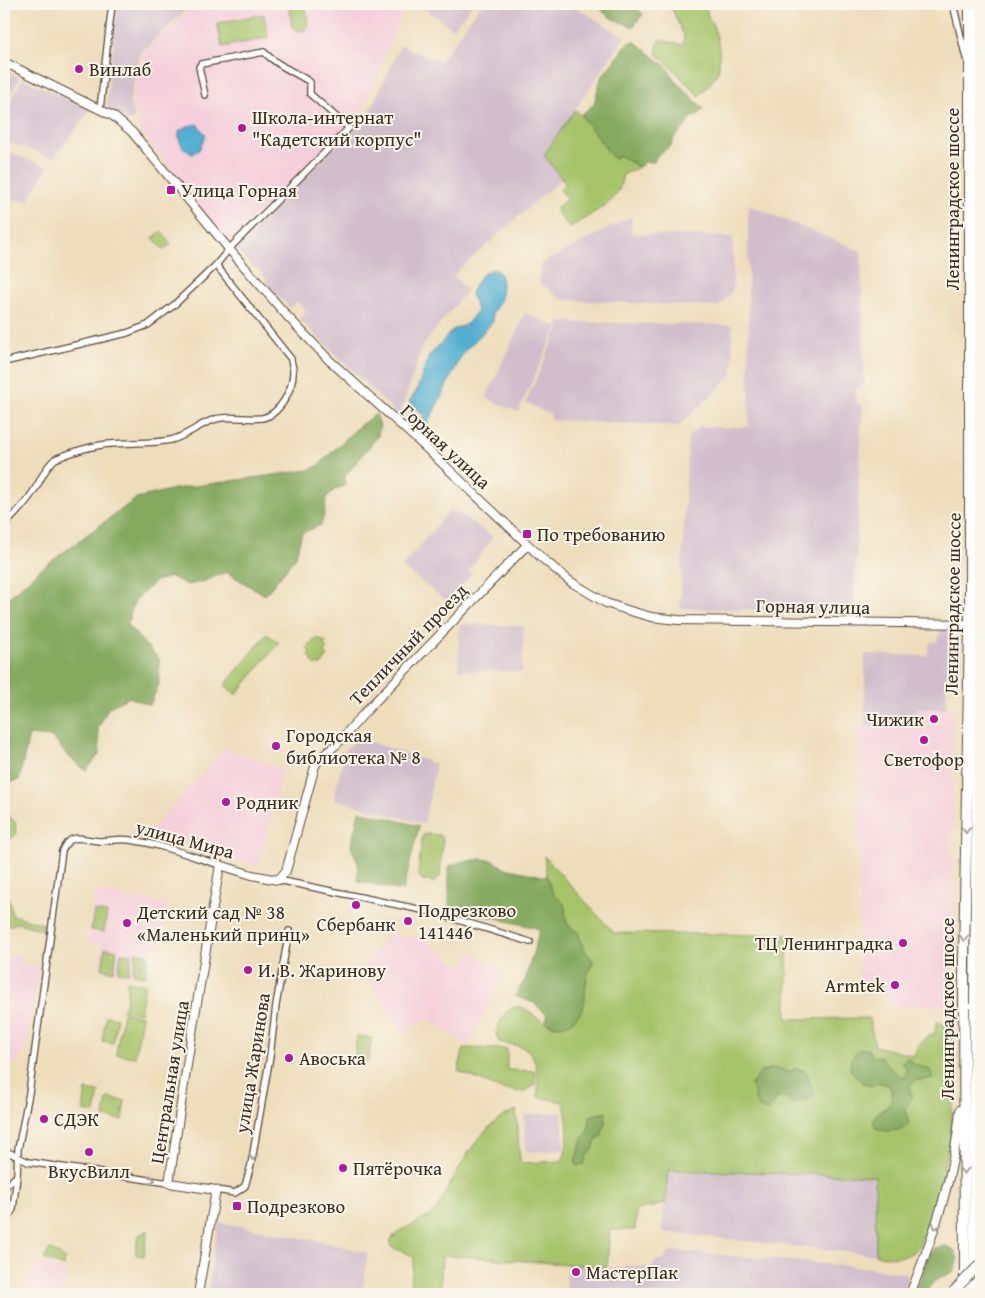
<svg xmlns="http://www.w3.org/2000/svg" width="985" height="1298" viewBox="0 0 985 1298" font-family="'Gentium Book Plus',serif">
  <rect width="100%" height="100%" fill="#fbf7ec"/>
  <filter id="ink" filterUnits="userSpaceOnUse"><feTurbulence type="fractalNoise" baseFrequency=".02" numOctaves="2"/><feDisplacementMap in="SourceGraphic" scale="10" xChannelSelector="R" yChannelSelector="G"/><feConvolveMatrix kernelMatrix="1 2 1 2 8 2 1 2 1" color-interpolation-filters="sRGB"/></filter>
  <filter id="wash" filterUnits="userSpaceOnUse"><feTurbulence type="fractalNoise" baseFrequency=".0096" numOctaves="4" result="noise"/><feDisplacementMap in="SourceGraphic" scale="20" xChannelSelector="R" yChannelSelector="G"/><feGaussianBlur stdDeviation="1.12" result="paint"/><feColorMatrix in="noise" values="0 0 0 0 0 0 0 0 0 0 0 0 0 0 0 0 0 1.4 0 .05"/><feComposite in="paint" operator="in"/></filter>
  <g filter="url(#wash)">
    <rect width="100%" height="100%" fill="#edb"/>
    <g fill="#f5cfdb">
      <polygon points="201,4 406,4 363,110 229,244 142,134 132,102 143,53 190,9"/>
      <polygon points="917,708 953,709 952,1005 888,1006 888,993 859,992 859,725 914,725"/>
      <polygon points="226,748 282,769 259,866 146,835"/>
      <polygon points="95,892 122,896 124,899 135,901 137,899 167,904 161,950 150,948 145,977 98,970 102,944 87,942"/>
      <polygon points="388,934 417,938 427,941 461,967 473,952 503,974 468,1046 429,1018 413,1026 407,1035 399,1028 362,969"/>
      <polygon points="15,953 26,965 39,968 26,1049 14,1065 4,1056 4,962"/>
      <polygon points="36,1261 67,1271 63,1294 19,1294"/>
    </g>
    <g fill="#d1bdcc">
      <polygon points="118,4 197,4 188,8 141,52 129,102 135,118 130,122 106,107"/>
      <polygon points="418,4 473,4 453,29"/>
      <polygon points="489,4 571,4 625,37 544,154 562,178 453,275 467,291 423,345 399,416 301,321 300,318 306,311 297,302 290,308 264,281 267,279 258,269 253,267 236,249 352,129 365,122 401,45 440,62 480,6"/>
      <polygon points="4,69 20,77 4,106"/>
      <polygon points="23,79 91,109 54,158 4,141 4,112"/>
      <polygon points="4,150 48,167 28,201 4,198"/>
      <polygon points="748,205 861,251 864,385 856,388 856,403 863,407 861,426 854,612 680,608 688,437 699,427 749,427"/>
      <polygon points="632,216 631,234 733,237 733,290 719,307 562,300 539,282 541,264"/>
      <polygon points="525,313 557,327 518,412 486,398"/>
      <polygon points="561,322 732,325 733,374 686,420 682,421 681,426 550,420 551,413 543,412 526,402"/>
      <polygon points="450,510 460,514 493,537 469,571 472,573 448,602 402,567"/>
      <polygon points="460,624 524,626 522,672 458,670"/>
      <polygon points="941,627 949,627 946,709 917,708 915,725 865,725 865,654 927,656 930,642 937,642"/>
      <polygon points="359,738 436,764 424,824 334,799 345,750"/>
      <polygon points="562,1113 564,1150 526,1152 524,1115"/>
      <polygon points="668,1170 876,1176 876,1255 662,1232"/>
      <polygon points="219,1222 334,1244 368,1253 362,1294 207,1294"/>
      <polygon points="675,1251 863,1267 905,1273 907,1280 901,1294 566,1294 567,1264 624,1269 625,1265 652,1268 656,1260 664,1260 668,1253"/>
    </g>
    <g fill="#a6c36a" stroke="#707644" fill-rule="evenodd">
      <polygon points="289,4 306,4 308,27 305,30 295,31 292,28"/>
      <path d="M670,4H707C705,12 709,18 713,25C718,36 722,60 718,71C715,80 705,89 699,96C684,82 672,66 656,53L659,39L683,45L684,36Z"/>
      <polygon points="264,14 268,38 222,47 217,23"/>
      <polygon points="575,110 581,115 614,159 619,155 639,167 623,175 619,190 608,204 569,228 555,209 567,199 560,189 566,184 544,155"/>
      <polygon points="161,231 171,244 164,250 153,238"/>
      <polygon points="267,634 279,643 236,695 225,685"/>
      <polygon points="319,638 326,643 324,646 327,649 324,653 328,656 320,666 318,664 316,666 311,661 313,659 308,655 310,652 307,649 315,639 317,640"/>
      <polygon points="4,812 15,822 16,835 4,842"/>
      <polygon points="427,834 439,835 443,840 440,877 435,882 423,881 418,874 422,838 423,835"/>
      <path d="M544,856L614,933L787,935V1019L869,1018L875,1046L914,1056L918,1044L930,1035H934L936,1022L943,1024L952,1032L956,1055L954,1093L950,1139L940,1185L919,1247C907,1260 893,1257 876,1255L875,1176L668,1170L665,1204L637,1210L635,1230H610L607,1267L442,1255L440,1294H409L414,1258L407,1253L391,1247V1239C404,1224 423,1224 436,1210C441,1203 445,1194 449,1186C466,1156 483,1123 516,1110L520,1160L523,1163L562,1161C570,1146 569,1118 563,1102L538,1097C538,1082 540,1054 522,1047C515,1045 507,1044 499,1042L496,1034C499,1022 507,1002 524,1008C529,1010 534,1017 539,1019C544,1022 549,1023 554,1026L583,1009L587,977L593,961L583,948L578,932C563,924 567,920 564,904L552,892L547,877ZM880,1056C886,1065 895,1073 904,1078L907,1069L914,1064L930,1070L924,1080H916L910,1086L911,1094L904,1108L908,1116L878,1112C891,1106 896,1099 889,1085L879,1082ZM771,1069H780L788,1072L796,1069L805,1070C811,1081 810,1089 807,1100L778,1097L774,1104L755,1101V1092L751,1085L762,1071ZM598,1115L607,1121L602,1128V1136L595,1142L593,1150L586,1156L577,1166L575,1161L583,1139L588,1132L590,1116Z"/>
      <polygon points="4,872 12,915 47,925 46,931 18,923 4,927"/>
      <polygon points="94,911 107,913 104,932 91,930"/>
      <polygon points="105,948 117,950 114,971 102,969"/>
      <polygon points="136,952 148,954 145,976 133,974 134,965 141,966 141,964 135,963"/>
      <polygon points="121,953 132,954 129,973 118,972"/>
      <polygon points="127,981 145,984 140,1013 122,1010 127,999"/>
      <polygon points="123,1013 142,1016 135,1057 116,1054"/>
      <polygon points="106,1016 117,1018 113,1043 102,1041"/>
      <polygon points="357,1036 372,1038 368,1061 354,1059"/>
      <polygon points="464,1048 507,1049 507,1070 535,1071 535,1085 523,1092 501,1089 458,1071"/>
      <polygon points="86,1090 99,1092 95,1113 83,1111"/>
      <polygon points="107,1098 125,1101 122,1120 104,1117"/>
      <polygon points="148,1230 144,1256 137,1255 135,1253 139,1235"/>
      <polygon points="50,1249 65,1258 64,1267 44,1259"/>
    </g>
    <g fill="#84a95e" stroke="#606a3e">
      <path d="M599,4H620L628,8H637L643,14L633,27C620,21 603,18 599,4Z"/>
      <polygon points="634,41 667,67 675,81 704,109 698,115 690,118 686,126 674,138 671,146 657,155 654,162 645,162 639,167 619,155 614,159 581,115 594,104 601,78 627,44"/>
      <polygon points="376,414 380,425 378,436 345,476 345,485 334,490 326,498 325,511 321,525 302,533 295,558 265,595 226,572 205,581 188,585 171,577 155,581 134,602 127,625 159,659 159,684 150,705 129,697 108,708 98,729 100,753 86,771 67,755 52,737 29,735 19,780 4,784 4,602 38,571 137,498 174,489 309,470 318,466 359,426"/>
      <polygon points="359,811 419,826 403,891 358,881 358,862 351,847"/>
      <path d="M482,859L494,861L504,868L547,877L552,892L564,904C567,919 563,924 578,932L583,948L593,961C591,967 588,973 586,980C585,988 586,1003 582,1010C573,1025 561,1030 546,1022L547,1015L534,1003L515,996L525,980L540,929L449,907V866L460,862Z"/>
      <path d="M860,1049H868L872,1057L880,1056C886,1064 895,1073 904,1078L907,1069L901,1062L908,1058L914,1064L930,1070L933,1078L924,1080H916L910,1086C912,1096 912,1101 904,1109L908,1116L909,1124C898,1132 888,1133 876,1128L873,1120L878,1112L886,1109L891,1101L893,1093L889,1085L879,1082L871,1086L863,1083L850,1070C850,1060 852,1055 860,1049Z"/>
      <path d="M771,1069H780L788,1072L796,1069L805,1071C810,1079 810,1087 814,1095C807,1101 800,1100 792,1105L787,1098L778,1097L768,1111L759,1108C755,1100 755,1093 751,1085L762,1071Z"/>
      <path d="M606,1112C607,1121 602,1127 602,1136L595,1142L593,1150L586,1156L584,1164L577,1166L575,1161L583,1139L588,1132L590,1116Z"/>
      <path d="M946,1246L954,1250L958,1259L954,1271C945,1277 931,1278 928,1292L923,1294H914L931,1252L934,1248Z"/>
    </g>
    <g fill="#53afd1" stroke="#476c78">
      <path d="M197,124L206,135L199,150L192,154C182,149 178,142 179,131L188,126Z"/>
      <path d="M496,269L500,274L502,284L501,299L492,314L493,322L463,353L427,425L422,423L424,416L409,402L416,392L429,356L454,329L467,324L477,311L471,293C477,281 482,270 496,269Z"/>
    </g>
  </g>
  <g filter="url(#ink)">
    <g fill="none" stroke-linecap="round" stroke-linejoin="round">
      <g stroke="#564536" stroke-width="8">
        <g id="street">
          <polyline points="953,4 966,58"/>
          <polyline points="100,109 112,4"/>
          <path d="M4,362L127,333L148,325L174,305L216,265L229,249L349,128L310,94V82C295,72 277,66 264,52L201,64L199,67L205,95"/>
          <path d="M4,526C14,515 25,505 33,492C41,481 44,468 55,459C70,453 94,445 110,444C131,442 151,444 171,440C188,436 200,423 216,419C232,415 247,420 262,418C280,415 294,388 293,370C293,367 291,363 291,359L216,265"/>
          <polyline points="278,880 432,912 530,942"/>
          <polyline points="4,1150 28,1162 169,1183"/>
          <polyline points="4,1187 17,1176"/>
          <polyline points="216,1190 235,1193 245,1186 251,1165 270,1056 276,1005 289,931"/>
          <path d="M4,1226L13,1209L17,1176L18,1149L29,1093L62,851C71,831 82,840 99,841C109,841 120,838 130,840C160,844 191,856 220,865"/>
        </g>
      </g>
      <g stroke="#564536" stroke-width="10">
        <g id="secondary">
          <polyline points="4,62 113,116 132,132 229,249 288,317 329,360 423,445 543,559 571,582 606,603 627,610 651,617 678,620 970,624"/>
          <polyline points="198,1294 216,1190 169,1183 190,1045 220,865 252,875 278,880 286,871 315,766 319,759 337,744 367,710 527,545"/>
          <path d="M910,1294C934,1235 955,1174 960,1110"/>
        </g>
      </g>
      <g stroke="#564536" stroke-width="12">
        <g id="highway">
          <polyline points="965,1294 964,960 970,624 970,4"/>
          <polyline points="975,1294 974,1125 980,395 978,4"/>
        </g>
      </g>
      <use href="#street" stroke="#fff" stroke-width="5.5"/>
      <use href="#secondary" stroke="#fff" stroke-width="8"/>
      <use href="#highway" stroke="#fff" stroke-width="10"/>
      <g stroke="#564536" stroke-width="11" stroke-linecap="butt">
        <polyline id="primary-bridge" points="953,1292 981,1263"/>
      </g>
      <use href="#primary-bridge" stroke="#fff" stroke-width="9"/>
    </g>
    <defs><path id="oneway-chevron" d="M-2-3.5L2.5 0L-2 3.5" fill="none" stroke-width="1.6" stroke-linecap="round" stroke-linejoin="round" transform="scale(1.25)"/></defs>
    <g stroke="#a79f9a">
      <use href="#oneway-chevron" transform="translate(966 830) rotate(91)"/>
      <use href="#oneway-chevron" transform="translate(964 938) rotate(91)"/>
      <use href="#oneway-chevron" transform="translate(253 1157) rotate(100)"/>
      <use href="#oneway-chevron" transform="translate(964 1171) rotate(90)"/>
      <use href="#oneway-chevron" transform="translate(152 1180) rotate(9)"/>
      <use href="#oneway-chevron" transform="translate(936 1226) rotate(109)"/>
    </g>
  </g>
  <g fill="#b5179e" stroke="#fbf7ec" stroke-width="2">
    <circle cx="79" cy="69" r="5"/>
    <circle cx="242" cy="128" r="5"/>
    <rect x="166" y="185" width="10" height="10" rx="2.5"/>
    <rect x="522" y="529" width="10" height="10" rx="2.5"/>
    <circle cx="934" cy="719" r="5"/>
    <circle cx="924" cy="740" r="5"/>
    <circle cx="276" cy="746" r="5"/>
    <circle cx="226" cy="802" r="5"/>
    <circle cx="356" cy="905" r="5"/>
    <circle cx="408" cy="921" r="5"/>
    <circle cx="127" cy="923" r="5"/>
    <circle cx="903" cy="943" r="5"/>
    <circle cx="248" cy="970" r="5"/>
    <circle cx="895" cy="985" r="5"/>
    <circle cx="289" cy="1058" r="5"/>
    <circle cx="44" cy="1119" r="5"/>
    <circle cx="89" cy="1152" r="5"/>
    <circle cx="343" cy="1168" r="5"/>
    <rect x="232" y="1201" width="10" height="10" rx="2.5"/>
    <circle cx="576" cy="1272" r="5"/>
  </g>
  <g text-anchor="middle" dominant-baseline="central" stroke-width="4" stroke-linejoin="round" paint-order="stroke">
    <g font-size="19" fill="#3b2a1e" stroke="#fbf7ec" text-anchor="start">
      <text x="89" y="69">Винлаб</text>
      <text x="252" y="117">Школа-интернат<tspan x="252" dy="22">"Кадетский корпус"</tspan></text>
      <text x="181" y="190">Улица Горная</text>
      <text x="537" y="534">По требованию</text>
      <text x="924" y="719" text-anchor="end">Чижик</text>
      <text x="286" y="735">Городская<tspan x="286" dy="22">библиотека № 8</tspan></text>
      <text x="924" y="759" text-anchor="middle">Светофор</text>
      <text x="236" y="802">Родник</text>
      <text x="418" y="910">Подрезково<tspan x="418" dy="22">141446</tspan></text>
      <text x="137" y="912">Детский сад № 38<tspan x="137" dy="22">«Маленький принц»</tspan></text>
      <text x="356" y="924" text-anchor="middle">Сбербанк</text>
      <text x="893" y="943" text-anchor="end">ТЦ Ленинградка</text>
      <text x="258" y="970">И. В. Жаринову</text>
      <text x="885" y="985" text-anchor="end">Armtek</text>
      <text x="299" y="1058">Авоська</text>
      <text x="54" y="1119">СДЭК</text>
      <text x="353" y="1168">Пятёрочка</text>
      <text x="89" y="1171" text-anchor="middle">ВкусВилл</text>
      <text x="247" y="1206">Подрезково</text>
      <text x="586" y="1272">МастерПак</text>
    </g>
    <g font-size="19" fill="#3b2a1e" stroke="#fbf7ec">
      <text transform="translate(952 199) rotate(-90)">Ленинградское шоссе</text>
      <text transform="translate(446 446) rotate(43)">Горная улица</text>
      <text transform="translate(952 604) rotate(-89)">Ленинградское шоссе</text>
      <text transform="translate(813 606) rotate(1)">Горная улица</text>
      <text transform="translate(408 644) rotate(-46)">Тепличный проезд</text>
      <text transform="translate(185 839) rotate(15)">улица Мира</text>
      <text transform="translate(947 1009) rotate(-90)">Ленинградское шоссе</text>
      <text transform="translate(252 1063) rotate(-81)">улица Жаринова</text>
      <text transform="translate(169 1082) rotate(-81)">Центральная улица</text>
    </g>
  </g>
  <rect width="985" height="1298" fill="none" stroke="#fbf7ec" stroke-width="20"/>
</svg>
